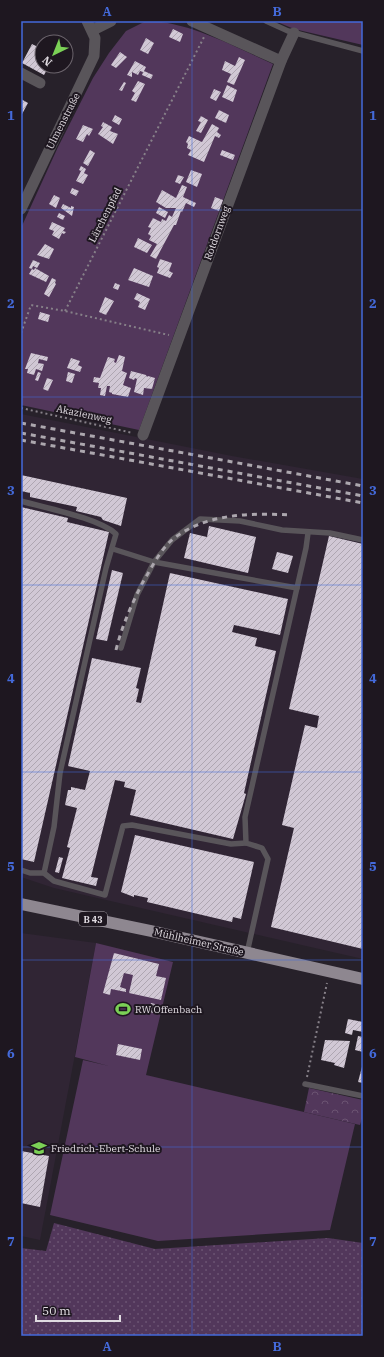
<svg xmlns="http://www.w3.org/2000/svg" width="384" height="1357" viewBox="0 0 384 1357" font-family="'IBM Plex Serif',serif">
  <defs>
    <pattern id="grass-dots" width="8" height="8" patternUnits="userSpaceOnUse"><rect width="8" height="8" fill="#52375b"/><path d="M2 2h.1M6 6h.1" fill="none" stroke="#6b5372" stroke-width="1.8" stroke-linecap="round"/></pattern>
    <pattern id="park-crowns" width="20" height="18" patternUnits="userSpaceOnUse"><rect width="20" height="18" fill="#52375b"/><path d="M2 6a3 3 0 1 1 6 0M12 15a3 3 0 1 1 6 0" fill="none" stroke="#6b5372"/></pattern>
    <pattern id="building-hatch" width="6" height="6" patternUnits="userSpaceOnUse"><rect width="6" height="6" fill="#d1c8d5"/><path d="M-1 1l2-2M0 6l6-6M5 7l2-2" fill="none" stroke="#aea6b1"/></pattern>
  </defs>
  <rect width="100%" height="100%" fill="#27212a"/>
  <g fill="#302534">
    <polygon points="21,414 232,456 363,479 363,959 54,888 21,877"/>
    <polygon points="21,933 96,943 40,1240 21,1236"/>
  </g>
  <polygon fill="url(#grass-dots)" points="54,1223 155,1249 328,1238 363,1243 363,1336 21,1336 21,1248 46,1251"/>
  <polygon fill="url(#park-crowns)" points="309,1088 363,1100 363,1115 360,1125 304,1112"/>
  <g fill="#52375b">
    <path d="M146,21C188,21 235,47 273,64L139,430L21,405V228L58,147L93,78L109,53L126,31Z"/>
    <polygon points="275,21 363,21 363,45 294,29"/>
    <polygon points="96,943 173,962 146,1075 355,1124 330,1230 158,1241 50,1215 83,1060 109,1066 75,1057"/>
  </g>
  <g fill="url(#building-hatch)">
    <polygon points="173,29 183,34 180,42 169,37"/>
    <polygon points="146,38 154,43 148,54 140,50"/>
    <polygon points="32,44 42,49 42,66 49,66 44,75 22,63"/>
    <polygon points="120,52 127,57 116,68 111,65"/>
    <polygon points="239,57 245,60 234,85 227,82 231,74 222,70 225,61 235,66"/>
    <polygon points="135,61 146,67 144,71 153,75 151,79 142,75 143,72 140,71 138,75 132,72 132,77 127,75"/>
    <polygon points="138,81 145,84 136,102 131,100 135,93 132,91"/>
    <polygon points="124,82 126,83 122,91 119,90"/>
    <polygon points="227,85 237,90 233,102 222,97"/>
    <polygon points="214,89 221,92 216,101 210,98"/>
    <polygon points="21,99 28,103 21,116"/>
    <polygon points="219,110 229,115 226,123 215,118"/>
    <polygon points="115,115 122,119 119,125 112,121"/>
    <polygon points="201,116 208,120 201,133 196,131 201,122 198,121"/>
    <polygon points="103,122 112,127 110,131 118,134 113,144 98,134 103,127 101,126"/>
    <polygon points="212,124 219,128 217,132 221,135 219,138 215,136 204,162 188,155 191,150 187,148 188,144 186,142 189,136 202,142"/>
    <polygon points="83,125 93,129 89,136 87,134 83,142 76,139"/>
    <polygon points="90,150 95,153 88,166 83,163"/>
    <polygon points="222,150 235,155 233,160 220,155"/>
    <polygon points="81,166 86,169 84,173 88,175 83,184 76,181 81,171 79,170"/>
    <polygon points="191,170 202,174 197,187 186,182"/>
    <polygon points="178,175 184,177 180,184 175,182"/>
    <polygon points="182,185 187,187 183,197 196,203 194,207 186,203 182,212 181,211 176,225 174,225 156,259 150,256 157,244 149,240 151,236 148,234 151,228 148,227 153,218 161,222 162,219 166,221 169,215 172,217 176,208 166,208 156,202 162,190 176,198"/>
    <polygon points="72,188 79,191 76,196 70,193"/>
    <polygon points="54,195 60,198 56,208 49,204"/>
    <polygon points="215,197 223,200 219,211 211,208"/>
    <polygon points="63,204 71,208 71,206 74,207 72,216 61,208"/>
    <polygon points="159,207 168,212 165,218 156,213"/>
    <polygon points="59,213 65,216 63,220 57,217"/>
    <polygon points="52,222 65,228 63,231 66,232 64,234 62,233 59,239 52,235 54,231 49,229"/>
    <polygon points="138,238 152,245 147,253 134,247"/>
    <polygon points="45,244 54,249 49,259 37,255"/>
    <polygon points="160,259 172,263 169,271 173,273 170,278 157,273 159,268 157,267"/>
    <polygon points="33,260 40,263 37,268 33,266 32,269 29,268"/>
    <polygon points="35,268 49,276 46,282 29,274 32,269 34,270"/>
    <polygon points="134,268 153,276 149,287 128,280"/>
    <polygon points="52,278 56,280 55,283 56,284 49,297 44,294"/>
    <polygon points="115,283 120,285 118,290 113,288"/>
    <polygon points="137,293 150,299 145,310 138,307 140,302 134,299"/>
    <polygon points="105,297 114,301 106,315 99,312"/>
    <polygon points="40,312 50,315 48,322 38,319"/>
    <polygon points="31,353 48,357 47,361 39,359 38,363 44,364 42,371 36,369 34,375 27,373 28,369 25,369"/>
    <polygon points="119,355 125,357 122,371 127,373 123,385 131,388 128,397 112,394 112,393 109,392 110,386 107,386 105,396 100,395 101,388 98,388 99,383 93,382 94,377 100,378 108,357 115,359 114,362 116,363"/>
    <polygon points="71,358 80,361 78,365 82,367 80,372 67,368"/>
    <polygon points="131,371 146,375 147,377 148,376 155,378 152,389 144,388 143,395 134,392 137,379 135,378 134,380 129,378"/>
    <polygon points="38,372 41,373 38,381 35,380"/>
    <polygon points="68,372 75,374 72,383 66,381"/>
    <polygon points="47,378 53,380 48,391 43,389"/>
    <polygon points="21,475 127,498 121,526 103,520 101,517 76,511 77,507 30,497 30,493 21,491"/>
    <polygon points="21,507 68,518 67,522 109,532 34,862 21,859"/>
    <polygon points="209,526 256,537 248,573 184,558 190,533 207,537"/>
    <polygon points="329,536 363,544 363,949 271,927 294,828 282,825 305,725 317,728 319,716 289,709"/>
    <polygon points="277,552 293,556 288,573 272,569"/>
    <polygon points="112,570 123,573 107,641 96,639"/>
    <polygon points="170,573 288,599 280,635 234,625 232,632 257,638 255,646 276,651 244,793 246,794 233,839 130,815 136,790 124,787 125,782 115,780 91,877 98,878 96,886 62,878 70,848 67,847 77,808 65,805 68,790 71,790 71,787 85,790 90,771 68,766 92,658 141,668 136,688 139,689 136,702 141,703"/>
    <polygon points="135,835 254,862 241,919 233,917 232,922 147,902 148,898 134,895 134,897 121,892"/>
    <polygon points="59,857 63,858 59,873 55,872"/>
    <polygon points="114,953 159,964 156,976 166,978 161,1000 129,993 133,975 124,973 120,987 126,989 126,992 111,989 110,995 103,993"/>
    <polygon points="151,1003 155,1004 153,1013 149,1012"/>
    <polygon points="348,1019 363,1022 363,1032 353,1030 352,1035 345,1033"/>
    <polygon points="358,1036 363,1037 363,1052 355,1050"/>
    <polygon points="325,1040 350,1041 344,1068 334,1065 335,1063 321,1060"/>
    <polygon points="118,1044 142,1049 140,1060 116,1055"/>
    <polygon points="363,1063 363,1083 358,1082"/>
    <polygon points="21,1151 49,1156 40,1207 21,1203"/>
  </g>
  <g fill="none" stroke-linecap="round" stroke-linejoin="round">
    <g stroke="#878189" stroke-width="2" stroke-dasharray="2 3" stroke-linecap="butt">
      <polyline points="65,311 204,37"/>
      <polyline points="21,333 31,305 65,311 169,335"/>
      <polyline points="21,408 133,433"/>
      <polyline points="307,1077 327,983"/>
    </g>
    <g stroke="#59555a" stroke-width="5.5">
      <polyline points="266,21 288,31 363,51"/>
      <path d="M21,501C45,508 99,518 116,534L106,568L60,773L54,827L44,873"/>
      <polyline points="113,549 154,562 297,588"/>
      <polyline points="121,648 137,595 154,562 172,540 200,519 240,521 282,530 330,533 363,540"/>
      <polyline points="21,870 30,873 44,873 54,881 105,895 123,826 132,825 231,844 246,843"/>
      <polyline points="247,953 268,859 262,848 246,843 245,817 306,548 308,533"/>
      <polyline points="305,1084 363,1096"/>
    </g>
    <g stroke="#59555a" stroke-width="11">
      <polyline points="192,21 281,61"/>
      <polyline points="93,30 111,21"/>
      <polyline points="21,73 40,83"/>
      <polyline points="21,209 94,56 95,38 87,21"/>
      <polyline points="143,435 281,61 294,33"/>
    </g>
    <polyline stroke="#8e8790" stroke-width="12" points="21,904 151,931 363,979"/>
    <g stroke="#aca7ae" stroke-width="3" stroke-dasharray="5 5" stroke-linecap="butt">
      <polyline points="21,423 363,486"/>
      <polyline points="21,433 363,496"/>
      <polyline points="21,440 363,503"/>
      <path d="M116,650C122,626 132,603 143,582C152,567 160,550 173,539C206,513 251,513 291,515"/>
    </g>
  </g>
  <path fill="none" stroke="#446ada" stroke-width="1" stroke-opacity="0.55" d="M192,21V1336M21,210H363M21,397H363M21,585H363M21,772H363M21,960H363M21,1147H363"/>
  <defs>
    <g id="stadium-bare" transform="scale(1.2)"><path d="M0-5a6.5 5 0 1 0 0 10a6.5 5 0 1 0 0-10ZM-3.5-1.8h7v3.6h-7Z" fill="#7bd156" stroke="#1e1720" stroke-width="2.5" paint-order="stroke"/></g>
    <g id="school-bare" transform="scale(1.2)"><path d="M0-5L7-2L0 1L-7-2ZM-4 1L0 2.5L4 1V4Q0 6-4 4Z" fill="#7bd156" stroke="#1e1720" stroke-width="2.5" paint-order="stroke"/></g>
  </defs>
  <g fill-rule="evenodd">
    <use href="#stadium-bare" x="123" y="1009"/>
    <use href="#school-bare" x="39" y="1148"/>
  </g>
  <g text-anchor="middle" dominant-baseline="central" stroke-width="4" stroke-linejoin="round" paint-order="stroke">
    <rect fill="#1e1720" stroke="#a6a0a7" stroke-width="1" x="79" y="912" width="28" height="14" rx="3"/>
    <g font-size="9" font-weight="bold" fill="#e0dbe1">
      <text x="93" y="919">B 43</text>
    </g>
    <g font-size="10" fill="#e0dbe1" stroke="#1e1720">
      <text transform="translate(63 121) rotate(-63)">Ulmenstraße</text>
      <text transform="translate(105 215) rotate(-63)">Lärchenpfad</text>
      <text transform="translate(217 233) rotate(-70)">Rotdornweg</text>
      <text transform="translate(84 414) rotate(12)">Akazienweg</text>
      <text transform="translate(199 942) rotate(13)">Mühlheimer Straße</text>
    </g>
    <g font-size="10" fill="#e0dbe1" stroke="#1e1720" text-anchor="start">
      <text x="135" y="1009">RW Offenbach</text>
      <text x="51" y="1148">Friedrich-Ebert-Schule</text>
    </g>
  </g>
  <rect width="384" height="1357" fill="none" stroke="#1e1720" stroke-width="44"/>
  <g transform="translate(54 54) rotate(223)"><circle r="19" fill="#1e1720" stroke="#6c656d"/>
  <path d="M0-3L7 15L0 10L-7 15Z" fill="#7bd156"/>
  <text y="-6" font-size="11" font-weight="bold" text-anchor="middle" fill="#e0dbe1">N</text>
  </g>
  <path d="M36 1315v6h84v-6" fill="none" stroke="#e0dbe1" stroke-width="2"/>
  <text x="42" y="1315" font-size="12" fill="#e0dbe1" stroke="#1e1720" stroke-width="3" paint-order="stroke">50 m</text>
  <rect x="22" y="22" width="340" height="1313" fill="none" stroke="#446ada" stroke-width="1.5"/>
  <g font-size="13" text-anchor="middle" font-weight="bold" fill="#446ada">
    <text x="107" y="16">A</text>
    <text x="277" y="16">B</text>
    <text x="11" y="120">1</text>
    <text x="373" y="120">1</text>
    <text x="11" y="308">2</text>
    <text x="373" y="308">2</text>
    <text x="11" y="495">3</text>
    <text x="373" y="495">3</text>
    <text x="11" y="683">4</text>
    <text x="373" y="683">4</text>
    <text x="11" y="871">5</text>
    <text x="373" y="871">5</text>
    <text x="11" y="1058">6</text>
    <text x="373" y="1058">6</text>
    <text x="11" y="1246">7</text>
    <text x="373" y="1246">7</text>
    <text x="107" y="1351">A</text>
    <text x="277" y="1351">B</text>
  </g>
</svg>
